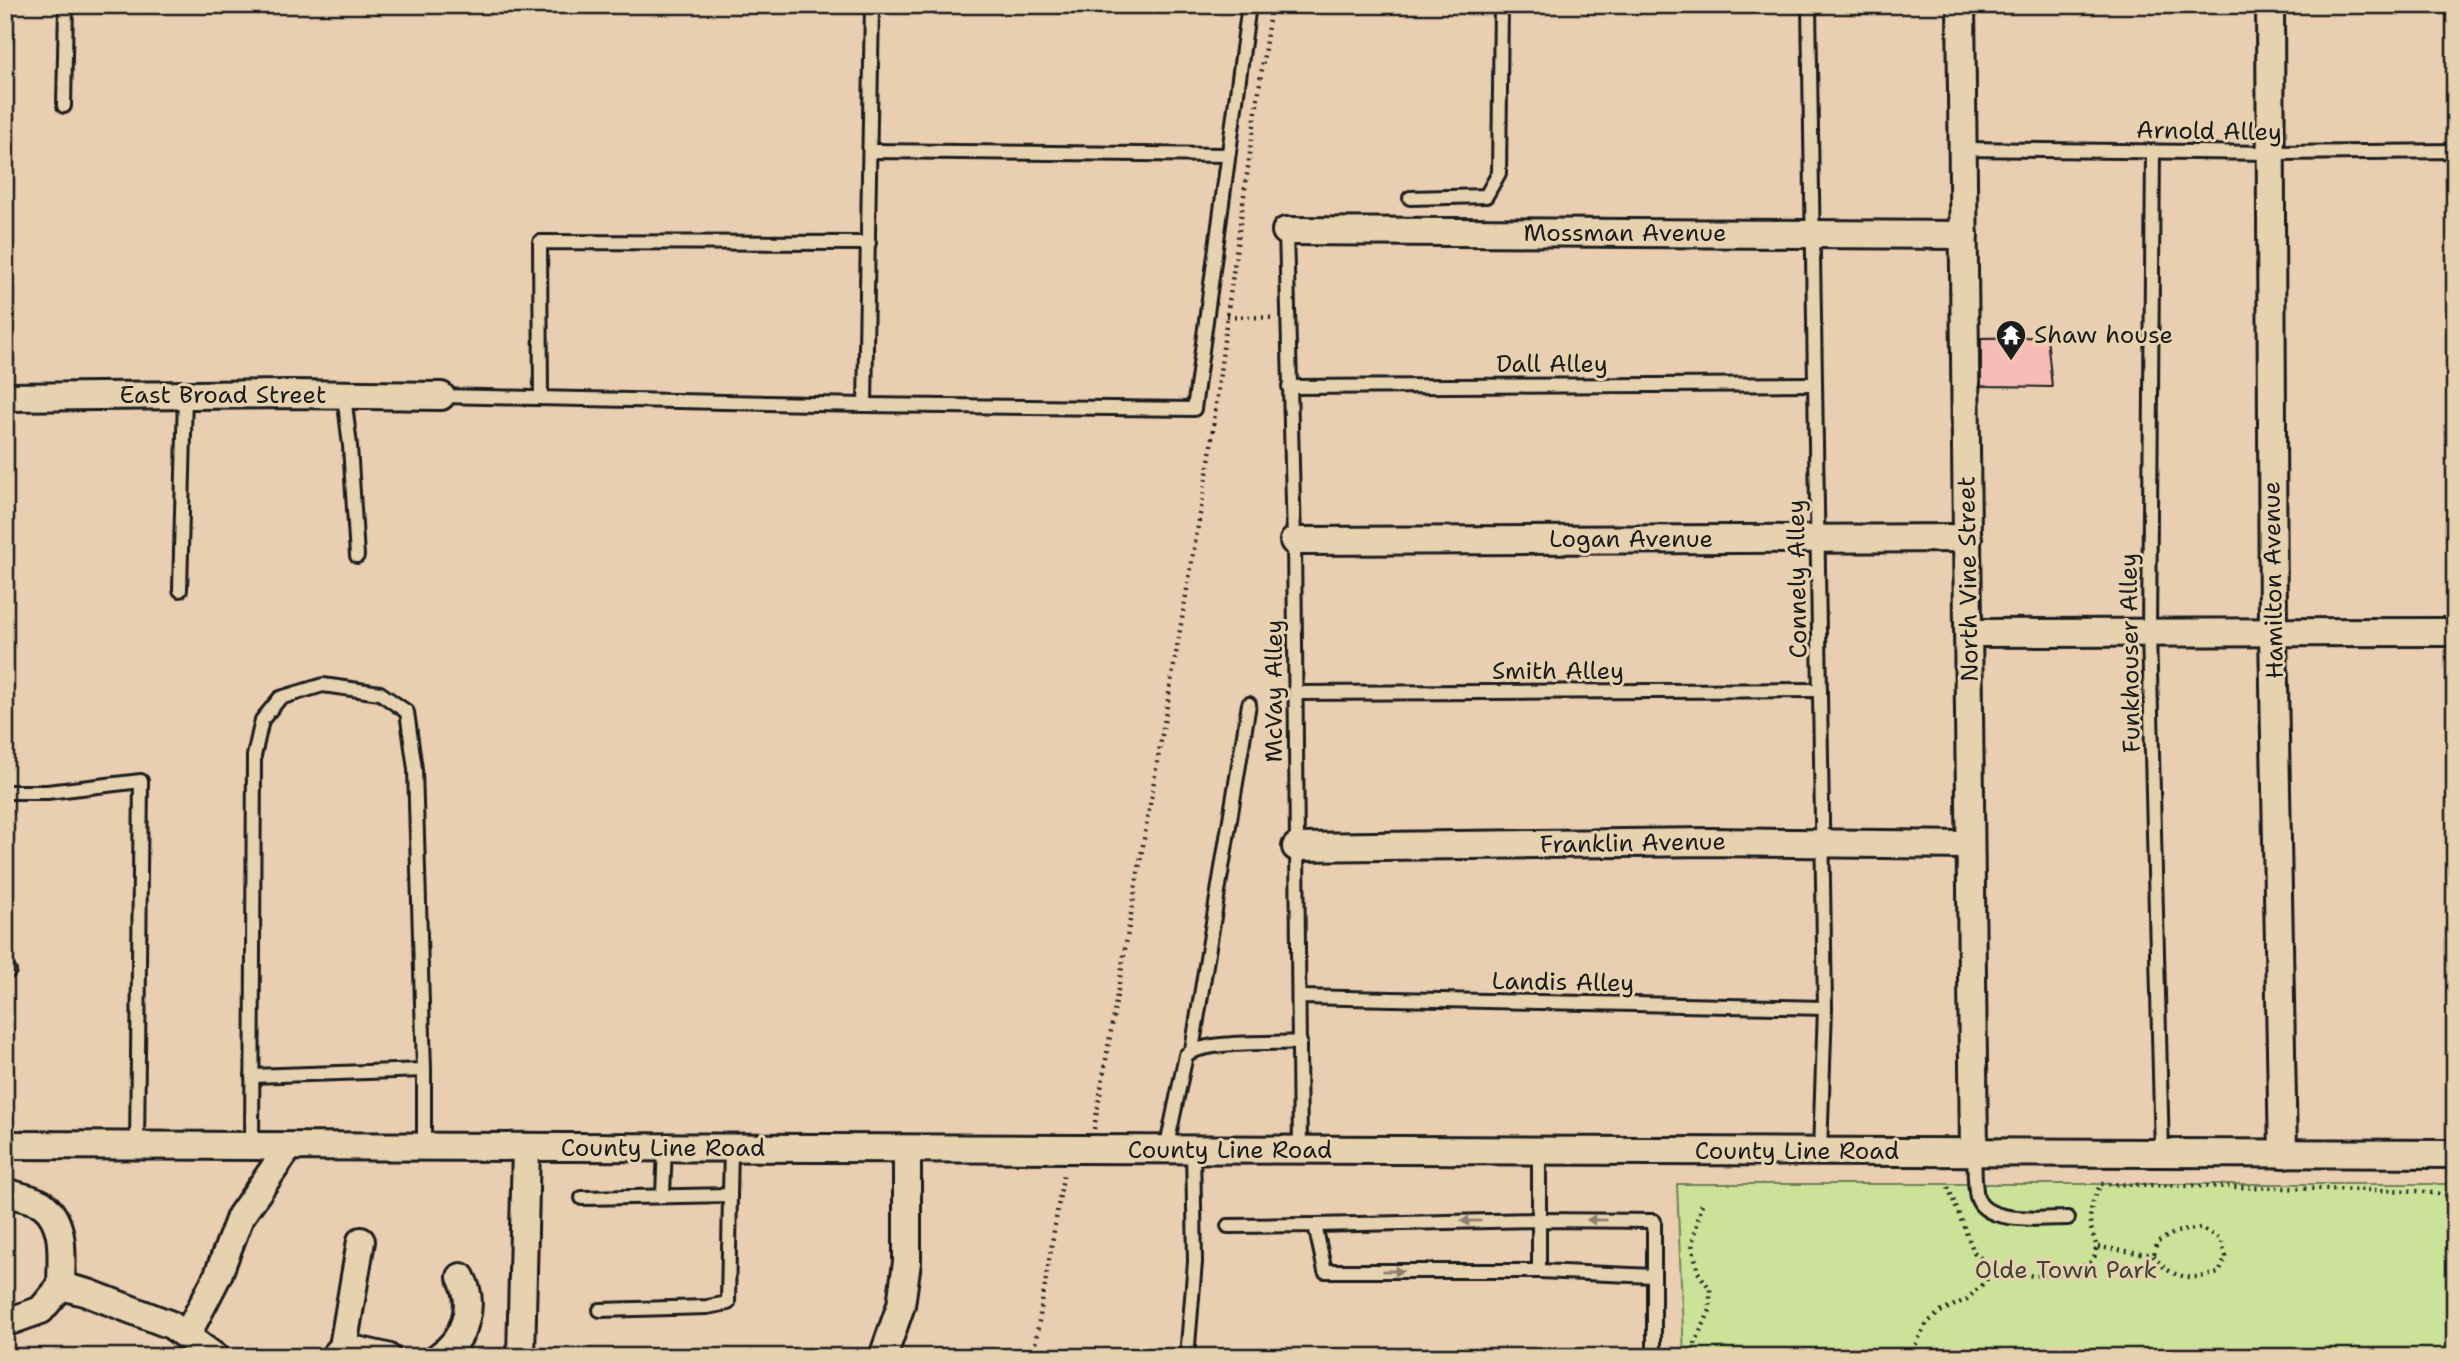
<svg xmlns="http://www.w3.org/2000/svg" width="2460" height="1362" viewBox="0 0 2460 1362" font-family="'Shantell Sans',sans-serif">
  <rect width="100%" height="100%" fill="#eaceb1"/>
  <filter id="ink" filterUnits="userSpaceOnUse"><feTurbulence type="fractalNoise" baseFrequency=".0143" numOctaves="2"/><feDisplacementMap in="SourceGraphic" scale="14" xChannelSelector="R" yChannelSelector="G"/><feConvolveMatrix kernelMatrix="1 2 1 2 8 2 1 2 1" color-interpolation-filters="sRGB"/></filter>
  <g filter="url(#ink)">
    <polygon fill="#cae399" stroke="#73805a" stroke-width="2" points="1677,1184 2455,1184 2455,1343 2441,1357 1684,1357"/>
    <polygon fill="#f7bcb6" stroke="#1c1c1c" stroke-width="2" points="2047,337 2052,387 1981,386 1981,338"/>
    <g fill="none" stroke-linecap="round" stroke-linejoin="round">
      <g stroke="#1c1c1c" stroke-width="18">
        <g id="lane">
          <polyline points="1809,5 1825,1008 1820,1151"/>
          <polyline points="64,106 66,5"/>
          <polyline points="1963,149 2271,153 2455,151"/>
          <polyline points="871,151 1228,155"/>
          <polyline points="2153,152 2149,632 2162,1154"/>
          <polyline points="1410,198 1486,196 1499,173 1501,5"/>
          <polyline points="1286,231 1294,541 1300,1150"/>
          <polyline points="1289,387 1815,384"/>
          <polyline points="344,395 350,446 357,556"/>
          <polyline points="441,396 865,405 1194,409 1249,5"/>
          <polyline points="541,398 540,242 869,243"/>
          <polyline points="865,405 872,5"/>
          <polyline points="180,590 185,395"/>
          <polyline points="1296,693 1820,690"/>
          <polyline points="5,792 47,792 141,781 137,1146"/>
          <polyline points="5,971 9,971"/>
          <polyline points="1299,997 1825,1008"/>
          <polyline points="1192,1050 1249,704"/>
          <polyline points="252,1076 424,1070"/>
          <polyline points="252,1147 254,756 262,720 280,698 323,685 380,693 407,712 415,769 424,1070 424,1147"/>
          <path d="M1166,1150L1186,1055C1207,1040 1272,1044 1300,1042"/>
          <polyline points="1539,1150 1539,1271"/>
          <path d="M1974,1153C1975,1167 1974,1183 1977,1197C1985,1225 2044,1218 2068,1218"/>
          <polyline points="663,1194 665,1148"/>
          <polyline points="582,1198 730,1195 731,1149"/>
          <polyline points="1315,1225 1539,1220 1654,1221 1654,1357"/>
          <polyline points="1228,1226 1315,1225 1325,1271 1539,1271 1654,1276"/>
          <polyline points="600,1310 707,1307 728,1303 730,1195"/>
          <polyline points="1187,1357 1195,1262 1193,1150"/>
        </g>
      </g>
      <g stroke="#1c1c1c" stroke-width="32">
        <g id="street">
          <polyline points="1961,5 1974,1153"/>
          <polyline points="2270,5 2273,633 2283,1154"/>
          <polyline points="1286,231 1964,235"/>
          <polyline points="5,397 290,394 441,396"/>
          <polyline points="1294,541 1968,538"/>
          <polyline points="1969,633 2455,632"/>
          <polyline points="1296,847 1710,842 1970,845"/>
          <polyline points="5,1145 2455,1154"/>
          <path d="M5,1192C16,1196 32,1198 42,1204C67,1223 61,1259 61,1286"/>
          <polyline points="5,1320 10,1321 41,1310 61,1286 88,1293 171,1325 215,1357"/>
          <polyline points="187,1335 218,1275 240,1217 289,1147"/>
          <polyline points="343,1347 387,1357"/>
          <polyline points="334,1357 343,1347 361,1241"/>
          <path d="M438,1357C465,1340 476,1305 461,1277"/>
          <polyline points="521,1357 526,1147"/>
          <polyline points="883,1357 901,1305 907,1262 907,1150"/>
        </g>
      </g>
      <g stroke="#1c1c1c" stroke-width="4.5" stroke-dasharray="2 5" stroke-linecap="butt">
        <polyline points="1227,316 1275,318"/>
        <polyline points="1094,1129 1209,462 1227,316 1271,5"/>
        <path d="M1948,1187L1974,1252L1992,1269L2034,1276L2071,1273L2093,1261C2099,1244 2095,1244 2091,1228C2088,1212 2094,1197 2101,1184L2417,1191L2455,1196"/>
        <path d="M2098,1247L2153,1255C2171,1280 2191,1280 2219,1273L2226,1257L2220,1239L2200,1228L2176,1232L2157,1242L2153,1255"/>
        <polyline points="1033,1357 1064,1171"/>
        <polyline points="1691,1357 1690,1355 1710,1310 1710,1289 1698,1272 1692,1244 1703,1200"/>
        <polyline points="1909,1357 1927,1323 1940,1312 1967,1299 1986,1281 1992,1269"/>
      </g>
      <use href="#lane" stroke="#e7d2b0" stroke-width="12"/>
      <use href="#street" stroke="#e7d2b0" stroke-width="26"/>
    </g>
    <defs><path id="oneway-solid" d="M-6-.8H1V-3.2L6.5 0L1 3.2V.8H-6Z" transform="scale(1.75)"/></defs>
    <g fill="#8c806d">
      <use href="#oneway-solid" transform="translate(1597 1220) rotate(-179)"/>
      <use href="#oneway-solid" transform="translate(1471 1221) rotate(179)"/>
      <use href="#oneway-solid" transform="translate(1393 1271)"/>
    </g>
  </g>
  <defs>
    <g id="temple-pin" transform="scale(1.575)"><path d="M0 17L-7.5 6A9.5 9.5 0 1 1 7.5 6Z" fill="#1c1c1c" stroke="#e7d2b0"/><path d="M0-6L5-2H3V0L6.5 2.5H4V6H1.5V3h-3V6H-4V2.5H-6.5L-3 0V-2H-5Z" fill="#fff"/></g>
  </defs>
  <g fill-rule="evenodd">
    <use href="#temple-pin" x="2011" y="335"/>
  </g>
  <g text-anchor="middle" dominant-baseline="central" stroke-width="6" stroke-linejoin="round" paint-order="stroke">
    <g font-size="24" fill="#1c1c1c" stroke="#e7d2b0">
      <text transform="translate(2209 131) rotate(1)">Arnold Alley</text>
      <text x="1625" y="233">Mossman Avenue</text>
      <text x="1552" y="364">Dall Alley</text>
      <text x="223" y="395">East Broad Street</text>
      <text x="1631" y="539">Logan Avenue</text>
      <text transform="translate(1797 579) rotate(-91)">Connely Alley</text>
      <text transform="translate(1968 579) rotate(-91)">North Vine Street</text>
      <text transform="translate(2273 580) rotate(-91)">Hamilton Avenue</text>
      <text transform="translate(2130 653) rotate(-91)">Funkhouser Alley</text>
      <text x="1558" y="671">Smith Alley</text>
      <text transform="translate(1274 691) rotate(-90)">McVay Alley</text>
      <text transform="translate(1633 843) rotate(-1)">Franklin Avenue</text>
      <text transform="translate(1563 982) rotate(1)">Landis Alley</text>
      <text x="663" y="1148">County Line Road</text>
      <text x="1230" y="1150">County Line Road</text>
      <text x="1797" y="1151">County Line Road</text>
    </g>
    <g font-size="24" fill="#1c1c1c" stroke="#e7d2b0" text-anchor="start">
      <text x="2034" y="335">Shaw house</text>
    </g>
    <g font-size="24" fill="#3f4435" stroke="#e7d2b0">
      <text x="2066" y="1270">Olde Town Park</text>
    </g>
  </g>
  <rect width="2460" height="1362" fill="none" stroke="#e7d2b0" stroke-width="28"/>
  <rect x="14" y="14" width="2432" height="1334" fill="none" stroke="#1c1c1c" stroke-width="2.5" filter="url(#ink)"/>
</svg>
